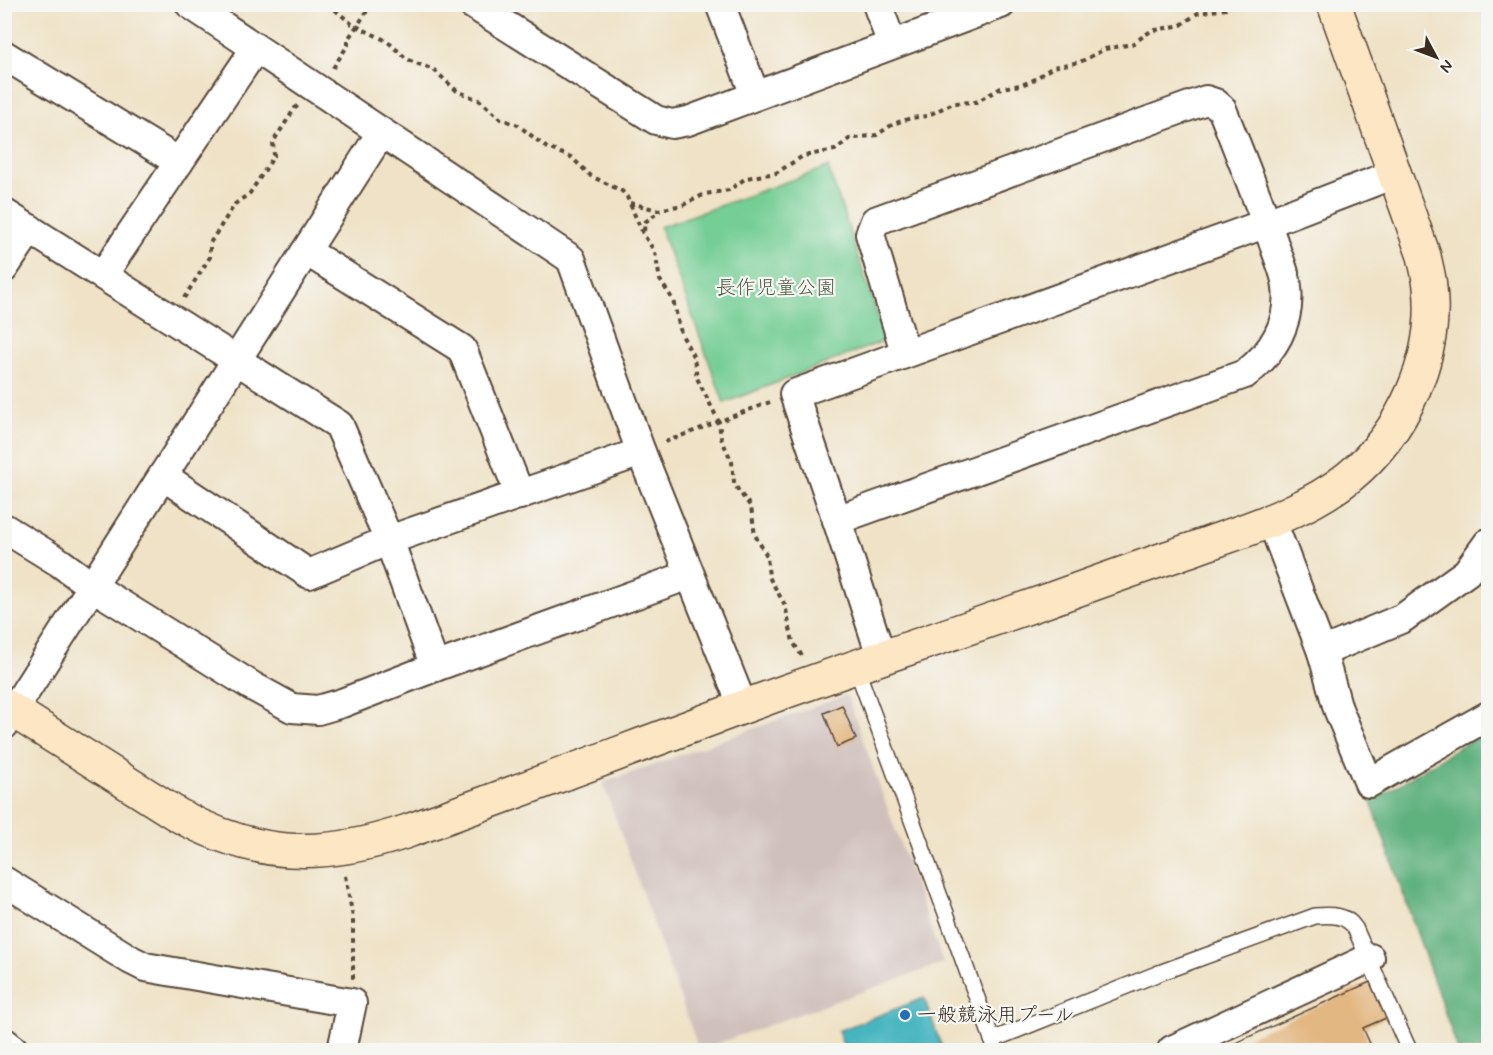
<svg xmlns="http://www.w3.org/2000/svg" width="1493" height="1055" viewBox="0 0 1493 1055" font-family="Mynerve,'Klee One',sans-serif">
  <rect width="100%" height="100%" fill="#f6f6f2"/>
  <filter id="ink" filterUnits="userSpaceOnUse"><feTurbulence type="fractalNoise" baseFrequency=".0167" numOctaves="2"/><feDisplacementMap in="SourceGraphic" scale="12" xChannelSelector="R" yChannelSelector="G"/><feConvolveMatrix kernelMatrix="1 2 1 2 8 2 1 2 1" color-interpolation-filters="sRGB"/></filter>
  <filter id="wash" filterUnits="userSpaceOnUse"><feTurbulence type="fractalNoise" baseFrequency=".008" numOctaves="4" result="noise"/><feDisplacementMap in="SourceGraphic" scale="24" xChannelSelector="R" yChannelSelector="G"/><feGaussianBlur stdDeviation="1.35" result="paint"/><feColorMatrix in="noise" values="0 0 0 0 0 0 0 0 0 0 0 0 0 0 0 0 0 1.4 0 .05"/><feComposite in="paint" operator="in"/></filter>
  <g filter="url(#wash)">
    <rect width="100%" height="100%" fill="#efe2c6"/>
    <polygon fill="#d0c0bc" points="847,695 943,963 699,1050 603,783"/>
    <polygon fill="#74ce94" stroke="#587c59" stroke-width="1.5" points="828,167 886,340 724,403 660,227"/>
    <polygon fill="#5fb17e" stroke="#4d6e4e" stroke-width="1.5" points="1488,729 1488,1050 1458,1050 1371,802"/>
    <polygon fill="#46b5c0" stroke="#40706f" stroke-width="1.5" points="924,998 943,1050 845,1050 838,1031"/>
    <g id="blocks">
      <g fill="#e3b782">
        <polygon points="842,705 856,739 837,747 824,713"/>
        <polygon points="1370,982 1386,1018 1363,1028 1373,1050 1331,1050 1329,1047 1321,1050 1220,1050"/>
      </g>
    </g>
  </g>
  <g filter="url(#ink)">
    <use href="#blocks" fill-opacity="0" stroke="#564637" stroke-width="1.5"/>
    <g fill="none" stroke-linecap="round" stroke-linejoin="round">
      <g stroke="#564637" stroke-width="18">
        <g id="lane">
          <polyline points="856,667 996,1050"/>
          <path d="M992,1040L1159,973L1315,916C1331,915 1346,914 1355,928L1409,1050"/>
        </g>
      </g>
      <g stroke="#564637" stroke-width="32">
        <g id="street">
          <polyline points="190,4 571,259 641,452 743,707"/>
          <polyline points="472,4 656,120 672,124 688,121 1001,4"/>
          <polyline points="720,4 755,95"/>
          <polyline points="877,4 892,44"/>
          <polyline points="4,55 179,162"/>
          <polyline points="4,213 339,425 389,540 435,667"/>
          <polyline points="306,251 462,349 520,495"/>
          <polyline points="4,268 30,229"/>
          <polyline points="103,275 255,49"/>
          <polyline points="163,476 309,574 389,540 641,452"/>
          <polyline points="1271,519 1322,652 1338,709 1369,783 1488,716"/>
          <path d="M837,520L1245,374C1273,353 1291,323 1287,287C1286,274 1279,260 1275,247C1259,201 1240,155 1222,109L1215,103L1206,100L875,221L870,234L905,352"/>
          <polyline points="4,528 59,562 93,587 252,686 292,708 318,710 342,703 435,667 689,575"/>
          <polyline points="1322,652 1403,618 1467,572 1488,543"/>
          <polyline points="882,659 837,520 794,394 1267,223 1394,174"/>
          <polyline points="4,725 381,133"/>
          <polyline points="4,881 131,960 145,967 352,1003 342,1050"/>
          <polyline points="4,1042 14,1050"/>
          <polyline points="1172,1050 1370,958"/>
        </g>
      </g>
      <g stroke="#564637" stroke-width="36">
        <path id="secondary" d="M4,705L178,815C257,858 321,860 405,832C532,787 657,738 784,692C871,661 959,631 1046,601C1098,582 1150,564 1201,546C1251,528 1307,511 1349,477C1403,433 1438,357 1430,287C1429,276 1426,266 1424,256L1334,4"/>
      </g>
      <g stroke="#564637" stroke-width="4" stroke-dasharray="4.5 4.5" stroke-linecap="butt">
        <polyline points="328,4 352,24 387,41 408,60 434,70 457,91 479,100 501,119 518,125 547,148 571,157 591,176 622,191 627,197 643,234 655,252 660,280 673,300 681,333 694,358 697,378 719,422 721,438 732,462 734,482 738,490 751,507 755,535 767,556 769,577 785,605 793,642 802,656"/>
        <polyline points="333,68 348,45 348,39 366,13 368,4"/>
        <polyline points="630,203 658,210 683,205 705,194 729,190 746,178 776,173 803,156 835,150 849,139 877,135 893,124 911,118 927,116 953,103 976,102 1001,88 1021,85 1032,81 1053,67 1080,62 1105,49 1132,44 1151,31 1181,25 1198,13 1226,9 1235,4"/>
        <polyline points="644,231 645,222 660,211"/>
        <polyline points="184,298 210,257 210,243 235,204 250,193 274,156 273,142 295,108 298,106"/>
        <polyline points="665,442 770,402"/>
        <polyline points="345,876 353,917 353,979"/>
      </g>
      <use href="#lane" stroke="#fff" stroke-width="15"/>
      <use href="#street" stroke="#fff" stroke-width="28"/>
      <use href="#secondary" stroke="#fce6c4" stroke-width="33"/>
    </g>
  </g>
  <circle fill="#1f6fb2" stroke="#f6f6f2" stroke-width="2" cx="905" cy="1015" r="6"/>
  <g text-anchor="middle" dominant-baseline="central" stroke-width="4.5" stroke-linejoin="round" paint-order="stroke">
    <g font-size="20" fill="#4c5b41" stroke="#f6f6f2">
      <text x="776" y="288">長作児童公園</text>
    </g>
    <g font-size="20" fill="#3b2a1e" stroke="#f6f6f2" text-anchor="start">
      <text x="917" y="1015">一般競泳用プール</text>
    </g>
  </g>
  <rect width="1493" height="1055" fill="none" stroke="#f6f6f2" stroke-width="24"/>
  <g transform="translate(1436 57) rotate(131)" stroke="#f6f6f2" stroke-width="4.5" paint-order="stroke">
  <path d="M0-4.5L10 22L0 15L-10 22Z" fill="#3b2a1e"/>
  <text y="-9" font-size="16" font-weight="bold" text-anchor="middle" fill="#3b2a1e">N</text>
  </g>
</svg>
